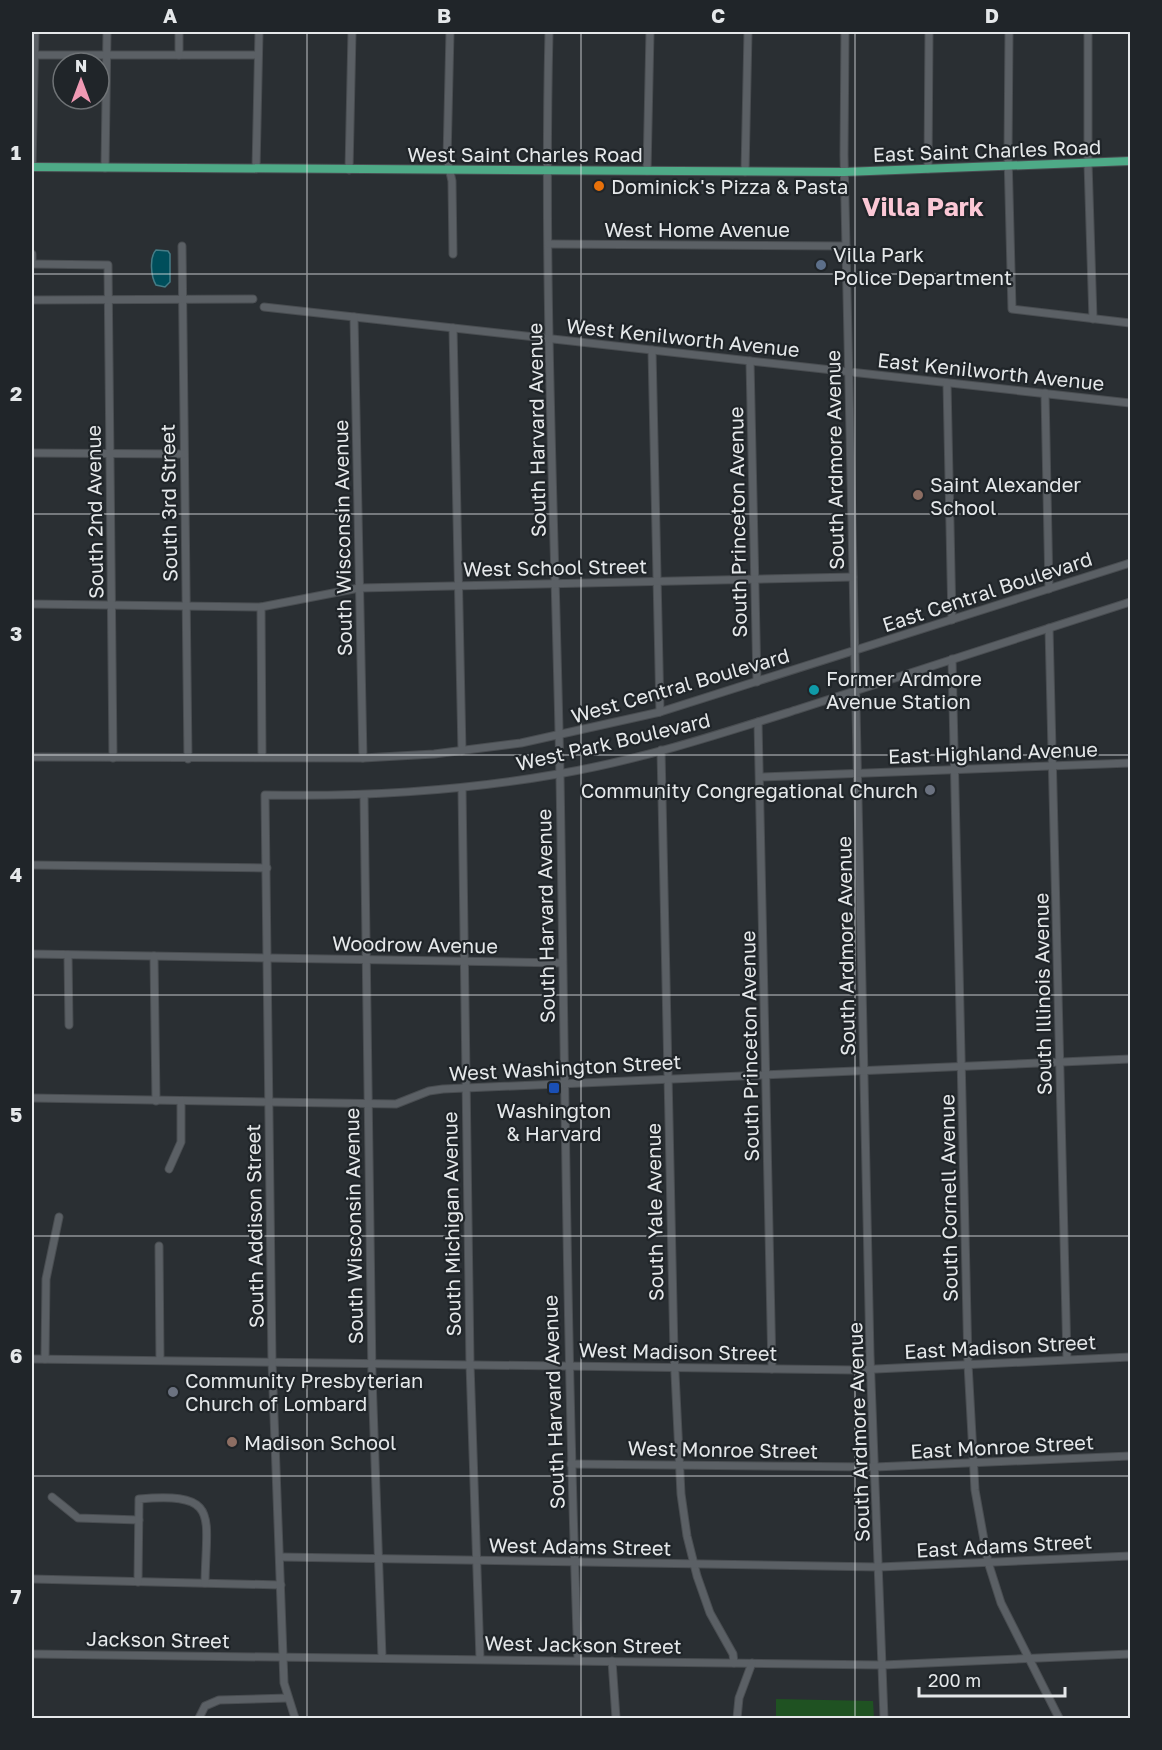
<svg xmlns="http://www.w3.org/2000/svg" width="1162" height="1750" viewBox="0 0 1162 1750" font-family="'Golos Text',sans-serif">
  <rect width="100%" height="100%" fill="#2a2f33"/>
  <polygon fill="#1f5222" points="776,1699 873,1701 874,1718 776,1718"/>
  <path fill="#004e5b" stroke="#457c86" stroke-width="1.5" d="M156,250L168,251L170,254V282L165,287L156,285C151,277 149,257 156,250Z"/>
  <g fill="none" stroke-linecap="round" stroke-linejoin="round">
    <g stroke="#494d51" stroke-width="9">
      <g id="minor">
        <polyline points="450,32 447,159 452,181 453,254"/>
        <path d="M549,32C543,280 555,528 560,776C565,1071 567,1366 578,1660"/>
        <polyline points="845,32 844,155 870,1355 884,1718"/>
        <polyline points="1009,32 1008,155 1012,309 1130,323"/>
        <polyline points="1088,32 1088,163 1093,319"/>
        <polyline points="32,55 258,55"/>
        <polyline points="179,55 179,32"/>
        <polyline points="32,167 35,32"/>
        <polyline points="105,168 107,32"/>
        <polyline points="256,169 259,32"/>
        <polyline points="928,169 929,32"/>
        <polyline points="349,170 352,32"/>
        <polyline points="647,171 650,32"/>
        <polyline points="745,172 748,32"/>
        <polyline points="549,244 846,246"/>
        <polyline points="182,246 188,759"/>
        <polyline points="32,254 32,264"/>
        <polyline points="32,264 108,265 113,758"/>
        <polyline points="32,300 253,299"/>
        <polyline points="264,307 1130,403"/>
        <polyline points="354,317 363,758"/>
        <polyline points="453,328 462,751"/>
        <polyline points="652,350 660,712"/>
        <polyline points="750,361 757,682"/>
        <polyline points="947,383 952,620"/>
        <polyline points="1045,393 1049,589"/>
        <polyline points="32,453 184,454"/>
        <polyline points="32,604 261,607 359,588 853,577"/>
        <polyline points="261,607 262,757"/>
        <polyline points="1049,628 1067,1359"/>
        <polyline points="952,659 968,1364 975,1490 988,1562 1001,1603 1059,1718"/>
        <polyline points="758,722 772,1369"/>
        <polyline points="661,750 674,1353 681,1494 687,1536 697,1576 710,1613 733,1654 734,1663"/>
        <polyline points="32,757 363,758 434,754 521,743 660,712 1130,563"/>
        <polyline points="760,777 1130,763"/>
        <polyline points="462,788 470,1364 480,1659"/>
        <polyline points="364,795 372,1377 382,1657"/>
        <polyline points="32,865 267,868"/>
        <polyline points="32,954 562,963"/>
        <polyline points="68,955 69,1025"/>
        <polyline points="154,956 156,1101"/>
        <polyline points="32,1098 396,1104 429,1091 443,1089 1130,1059"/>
        <polyline points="169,1169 181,1142 181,1101"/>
        <polyline points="159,1246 160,1360"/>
        <polyline points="32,1359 855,1370 1130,1357"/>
        <polyline points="45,1359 46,1279 59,1217"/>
        <polyline points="571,1464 875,1467 1130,1456"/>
        <polyline points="52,1497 78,1518 139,1520"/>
        <polyline points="280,1557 879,1567 1130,1556"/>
        <polyline points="32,1579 281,1585"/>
        <path d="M138,1582L139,1499C221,1492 206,1515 205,1583"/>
        <polyline points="32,1654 883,1665 1130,1654"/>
        <polyline points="612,1661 616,1718"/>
        <polyline points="199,1718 205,1706 219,1700 288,1698"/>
        <path d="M295,1718L284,1683L272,1362L265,795C364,797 461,791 558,774C640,760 720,734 799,709C910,674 1020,637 1130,602"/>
        <polyline points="737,1718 739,1698 752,1663"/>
      </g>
    </g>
    <g stroke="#494d51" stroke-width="10">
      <polyline id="major" points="32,167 844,172 1130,161"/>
    </g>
    <use href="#minor" stroke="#5b6065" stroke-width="7"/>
    <use href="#major" stroke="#4eaa87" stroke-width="8"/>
  </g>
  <path fill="none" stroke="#e5e8ea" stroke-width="1.5" stroke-opacity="0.55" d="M307,32V1718M581,32V1718M855,32V1718M32,274H1130M32,514H1130M32,755H1130M32,995H1130M32,1236H1130M32,1476H1130"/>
  <circle fill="#e8710a" stroke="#202529" stroke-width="2" cx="599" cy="186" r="6"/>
  <circle fill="#5c6f8a" stroke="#202529" stroke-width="2" cx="821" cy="265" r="6"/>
  <g fill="#8d6e63" stroke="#202529" stroke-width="2">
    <circle cx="918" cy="495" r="6"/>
    <circle cx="232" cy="1442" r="6"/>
  </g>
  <circle fill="#0f9aa8" stroke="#202529" stroke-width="2" cx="814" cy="690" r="6"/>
  <g fill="#6b7280" stroke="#202529" stroke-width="2">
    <circle cx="930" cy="790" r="6"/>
    <circle cx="173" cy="1392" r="6"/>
  </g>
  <rect fill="#1a4fb4" stroke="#202529" stroke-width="2" x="548" y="1082" width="12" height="12" rx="3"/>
  <g text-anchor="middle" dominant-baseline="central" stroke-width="4.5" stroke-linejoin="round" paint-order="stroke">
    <g font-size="20" fill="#e5e8ea" stroke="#202529">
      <text transform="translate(987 150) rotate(-2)">East Saint Charles Road</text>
      <text x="525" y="154">West Saint Charles Road</text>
      <text x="697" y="229">West Home Avenue</text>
      <text transform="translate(683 337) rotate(6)">West Kenilworth Avenue</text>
      <text transform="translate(991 371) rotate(6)">East Kenilworth Avenue</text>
      <text transform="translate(536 430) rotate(-91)">South Harvard Avenue</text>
      <text transform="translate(834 460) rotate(-91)">South Ardmore Avenue</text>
      <text transform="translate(168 503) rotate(-91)">South 3rd Street</text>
      <text transform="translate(94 512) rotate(-91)">South 2nd Avenue</text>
      <text transform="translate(737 522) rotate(-91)">South Princeton Avenue</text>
      <text transform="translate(342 538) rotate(-91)">South Wisconsin Avenue</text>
      <text transform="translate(555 567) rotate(-1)">West School Street</text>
      <text transform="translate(987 591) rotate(-18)">East Central Boulevard</text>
      <text transform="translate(680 685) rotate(-16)">West Central Boulevard</text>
      <text transform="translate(613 741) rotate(-13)">West Park Boulevard</text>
      <text transform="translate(993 752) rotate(-2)">East Highland Avenue</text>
      <text transform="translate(545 916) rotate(-91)">South Harvard Avenue</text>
      <text transform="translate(415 944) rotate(1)">Woodrow Avenue</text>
      <text transform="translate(845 946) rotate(-91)">South Ardmore Avenue</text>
      <text transform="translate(1042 994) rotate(-91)">South Illinois Avenue</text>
      <text transform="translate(749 1046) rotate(-91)">South Princeton Avenue</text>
      <text transform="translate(565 1067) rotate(-3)">West Washington Street</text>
      <text transform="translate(948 1198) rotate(-91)">South Cornell Avenue</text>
      <text transform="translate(654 1212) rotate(-91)">South Yale Avenue</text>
      <text transform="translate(451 1224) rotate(-91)">South Michigan Avenue</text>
      <text transform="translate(254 1226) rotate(-91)">South Addison Street</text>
      <text transform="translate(353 1226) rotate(-91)">South Wisconsin Avenue</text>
      <text transform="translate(1000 1346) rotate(-3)">East Madison Street</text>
      <text transform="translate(678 1351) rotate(1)">West Madison Street</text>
      <text transform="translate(553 1402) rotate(-92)">South Harvard Avenue</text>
      <text transform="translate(858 1432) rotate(-92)">South Ardmore Avenue</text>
      <text transform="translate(1002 1446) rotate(-3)">East Monroe Street</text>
      <text transform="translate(723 1449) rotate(1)">West Monroe Street</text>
      <text transform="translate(1004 1545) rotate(-3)">East Adams Street</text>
      <text transform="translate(580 1546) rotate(1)">West Adams Street</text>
      <text transform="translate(158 1639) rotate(1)">Jackson Street</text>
      <text transform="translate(583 1644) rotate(1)">West Jackson Street</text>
    </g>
    <g font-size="20" fill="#e5e8ea" stroke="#202529" text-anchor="start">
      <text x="611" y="186">Dominick's Pizza &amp; Pasta</text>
      <text x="833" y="254">Villa Park<tspan x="833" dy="23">Police Department</tspan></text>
      <text x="930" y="484">Saint Alexander<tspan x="930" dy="23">School</tspan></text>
      <text x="826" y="678">Former Ardmore<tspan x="826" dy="23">Avenue Station</tspan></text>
      <text x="918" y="790" text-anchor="end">Community Congregational Church</text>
      <text x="554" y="1110" text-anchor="middle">Washington<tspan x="554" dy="23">&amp; Harvard</tspan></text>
      <text x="185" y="1380">Community Presbyterian<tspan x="185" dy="23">Church of Lombard</tspan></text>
      <text x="244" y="1442">Madison School</text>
    </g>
    <g font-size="26" font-weight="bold" fill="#fbc8d6" stroke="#202529">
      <text x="923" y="206">Villa Park</text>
    </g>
  </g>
  <rect width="1162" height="1750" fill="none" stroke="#202529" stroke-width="66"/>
  <g transform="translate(81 81)"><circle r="28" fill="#202529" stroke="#6f7376" stroke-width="1.5"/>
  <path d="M0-4.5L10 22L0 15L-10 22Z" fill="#f09ab4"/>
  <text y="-9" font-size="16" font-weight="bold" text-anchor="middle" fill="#e5e8ea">N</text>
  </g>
  <path d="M919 1687v9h146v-9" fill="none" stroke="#e5e8ea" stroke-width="3"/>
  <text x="928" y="1687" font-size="18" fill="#e5e8ea" stroke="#202529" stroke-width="4.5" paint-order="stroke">200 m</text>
  <rect x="33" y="33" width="1096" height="1684" fill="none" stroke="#e5e8ea" stroke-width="2"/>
  <g font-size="20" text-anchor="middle" font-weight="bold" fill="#e5e8ea">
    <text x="170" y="23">A</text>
    <text x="444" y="23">B</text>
    <text x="718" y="23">C</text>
    <text x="992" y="23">D</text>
    <text x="16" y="160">1</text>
    <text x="16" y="401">2</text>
    <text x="16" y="641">3</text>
    <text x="16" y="882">4</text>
    <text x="16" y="1122">5</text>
    <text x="16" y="1363">6</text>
    <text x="16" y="1604">7</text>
  </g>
</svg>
